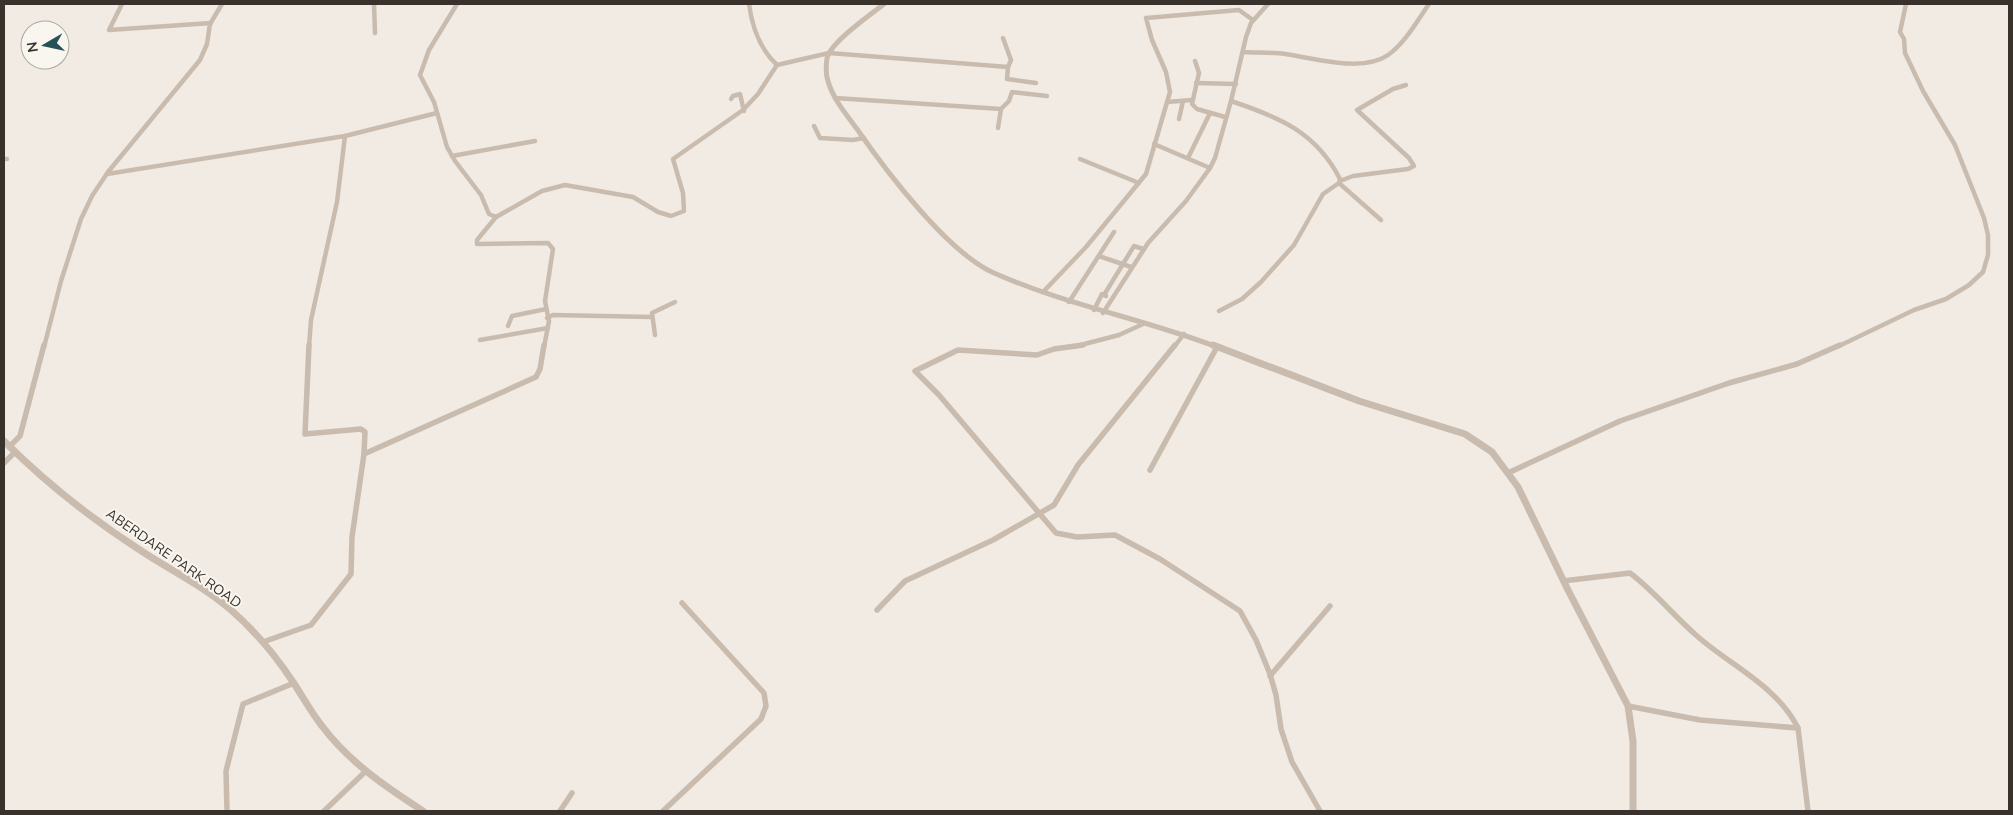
<svg xmlns="http://www.w3.org/2000/svg" width="2013" height="815" viewBox="0 0 2013 815" font-family="Mulish,sans-serif">
  <rect width="100%" height="100%" fill="#f1ebe3"/>
  <g fill="none" stroke-linecap="round" stroke-linejoin="round">
    <g stroke="#c9bcaf" stroke-width="4.5">
      <polyline points="122,4 109,30 211,23"/>
      <polyline points="374,4 375,33"/>
      <polyline points="457,4 429,50 420,75 434,102 447,147 455,161 481,195 489,214 496,217 542,191 565,185 633,197 658,212 671,216 684,211 683,193 673,159 743,110 758,94 777,65 829,53 1008,67 1011,60 1003,38"/>
      <path d="M749,4C752,27 760,49 777,65"/>
      <path d="M1243,52C1257,53 1271,52 1285,54C1314,58 1362,73 1388,55C1405,43 1417,21 1429,4"/>
      <polyline points="1195,61 1199,73 1192,104 1197,109 1225,117"/>
      <polyline points="1008,67 1007,79 1036,83"/>
      <polyline points="1196,83 1236,84"/>
      <polyline points="835,98 1001,109"/>
      <polyline points="731,99 733,96 740,94 744,111"/>
      <polyline points="1167,102 1192,100"/>
      <polyline points="1179,119 1183,101"/>
      <polyline points="814,126 820,138 853,140 864,138"/>
      <polyline points="998,128 1001,109 1009,101 1012,92 1047,96"/>
      <polyline points="1154,144 1210,168"/>
      <polyline points="452,156 535,141"/>
      <polyline points="1188,158 1210,113"/>
      <polyline points="4,159 7,159"/>
      <polyline points="1080,159 1139,183"/>
      <polyline points="107,174 345,136 437,113"/>
      <polyline points="1340,181 1353,176 1408,169 1414,166 1409,158 1357,110 1393,89 1406,85"/>
      <polyline points="1339,183 1381,220"/>
      <polyline points="496,217 477,240 477,244 548,243 553,249 545,301 549,321 544,347"/>
      <polyline points="1099,256 1131,267"/>
      <polyline points="1043,292 1086,247 1146,174 1170,92 1166,72 1152,40 1146,18 1239,10 1253,20"/>
      <polyline points="1104,295 1134,246 1143,249"/>
      <polyline points="1069,302 1114,232"/>
      <polyline points="1094,310 1102,294 1106,296"/>
      <path d="M1219,311L1242,299L1261,282L1294,245L1323,194L1339,183L1340,179C1316,132 1279,117 1231,101"/>
      <polyline points="1103,313 1148,243 1186,201 1210,168 1215,158 1231,101 1246,37 1251,23 1268,4"/>
      <polyline points="547,318 553,315 652,317"/>
      <polyline points="508,326 512,316 546,309"/>
      <polyline points="655,335 652,313 675,302"/>
      <polyline points="480,340 548,328"/>
      <polyline points="44,347 61,281 81,219 92,196 108,172 200,60 207,44 210,24 222,4"/>
      <polyline points="309,347 311,320 337,202 345,136"/>
      <polyline points="1073,347 1119,335 1143,324"/>
      <polyline points="1174,347 1184,334"/>
      <polyline points="1837,347 1914,310 1946,299 1969,285 1983,272 1988,255 1988,235 1984,218 1955,145 1923,91 1905,53 1904,39 1900,32 1906,4"/>
    </g>
    <g stroke="#c9bcaf" stroke-width="5.5">
      <polyline points="309,345 305,434 361,429 365,432 364,454"/>
      <polyline points="1083,345 1054,349 1037,355 958,350 915,371 939,395 1056,533 1077,537 1115,535 1160,559 1240,611 1256,640 1270,674 1276,695 1281,729 1292,762 1320,811"/>
      <polyline points="9,447 20,436 44,345"/>
      <polyline points="4,463 14,453"/>
      <polyline points="1150,470 1217,347"/>
      <polyline points="1508,473 1620,421 1729,383 1797,364 1840,345"/>
      <path d="M1563,581L1630,573C1654,591 1674,616 1697,636C1731,666 1777,686 1798,728L1808,811"/>
      <polyline points="877,610 905,581 993,540 1054,505 1078,465 1175,345"/>
      <polyline points="263,642 311,625 351,574 352,537 364,454 536,377 540,369 544,345"/>
      <polyline points="1270,676 1330,606"/>
      <polyline points="1628,706 1700,720 1798,728"/>
      <polyline points="227,811 226,771 243,704 294,683"/>
      <polyline points="324,811 366,771"/>
      <polyline points="560,811 572,793"/>
      <polyline points="663,811 761,719 766,706 764,693 682,603"/>
    </g>
    <path stroke="#c9bcaf" stroke-width="5" d="M884,4C870,15 831,42 827,58C826,65 826,75 828,81C833,99 846,114 857,129C886,171 948,253 994,273C1066,305 1144,319 1217,347"/>
    <g stroke="#c9bcaf" stroke-width="7">
      <polyline points="1213,345 1359,401 1465,434 1492,452 1518,487 1568,590 1628,706 1633,741 1633,811"/>
      <path d="M4,441C46,483 93,520 143,552C172,571 205,587 231,610C255,631 276,656 293,682C303,697 311,712 322,726C349,762 386,787 423,811"/>
    </g>
  </g>
  <g text-anchor="middle" dominant-baseline="central" stroke-width="4" stroke-linejoin="round" paint-order="stroke">
    <g font-size="14" fill="#38312c" stroke="#f9f5ef">
      <text transform="translate(174 558) rotate(35)">ABERDARE PARK ROAD</text>
    </g>
  </g>
  <rect width="2013" height="815" fill="none" stroke="#38312c" stroke-width="10"/>
  <g transform="translate(45 45) rotate(261)"><circle r="24" fill="#f9f5ef" stroke="#aca7a1"/>
  <path d="M0-4L9 19L0 12L-9 19Z" fill="#265156"/>
  <text y="-8" font-size="14" font-weight="bold" text-anchor="middle" fill="#38312c">N</text>
  </g>
</svg>
